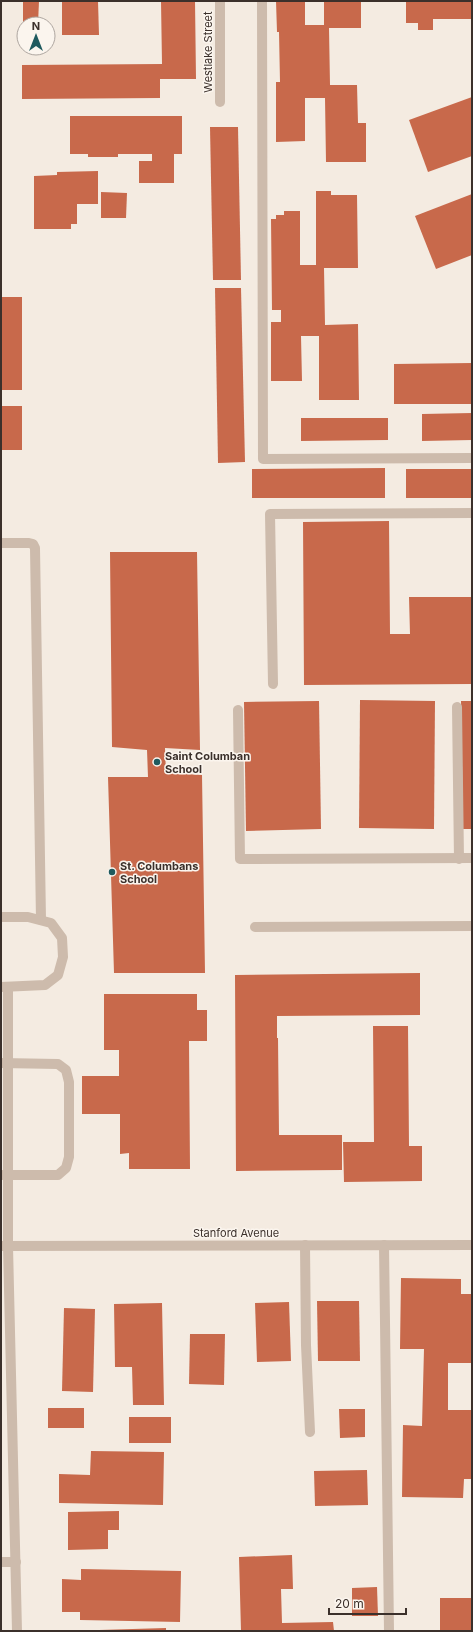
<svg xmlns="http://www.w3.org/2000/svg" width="473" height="1632" viewBox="0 0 473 1632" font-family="Inter,sans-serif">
  <rect width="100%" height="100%" fill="#f4ebe1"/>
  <g fill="#c8694b">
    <polygon points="23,1 39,1 38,24 23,24"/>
    <polygon points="62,1 98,1 99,35 62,35"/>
    <polygon points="161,1 195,1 196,79 160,79 160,98 22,99 22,65 162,64"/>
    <polygon points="276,1 305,1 305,25 324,25 324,1 361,1 361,28 329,28 330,85 357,85 358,123 366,123 366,162 326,162 325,98 305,98 305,141 276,142 276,82 280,82 279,32 277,32"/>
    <polygon points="406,1 472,1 472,19 433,19 433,30 418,30 418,23 406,23"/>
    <polygon points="472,97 472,156 428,172 409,120"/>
    <polygon points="70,116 182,116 182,154 174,154 174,183 139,183 139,161 152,161 152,154 118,154 118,157 88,157 88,154 70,154"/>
    <polygon points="210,127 238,127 241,280 213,280"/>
    <polygon points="98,171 98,204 77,204 77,224 71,224 71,229 34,229 34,176 57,175 57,172"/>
    <polygon points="316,191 331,191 331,195 357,195 358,268 324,268 325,325 358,324 359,400 319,400 319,336 301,336 302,381 271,381 271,322 281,322 281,310 272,310 271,219 276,219 276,215 284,215 284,211 300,211 300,265 316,265"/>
    <polygon points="101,192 127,193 126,218 101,218"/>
    <polygon points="472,194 472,255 436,269 415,216"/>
    <polygon points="215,288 241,288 245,462 218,463"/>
    <rect x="1" y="297" width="21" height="93"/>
    <polygon points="472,363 472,404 394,404 394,364"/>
    <rect x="1" y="406" width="21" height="44"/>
    <polygon points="472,413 472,440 422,441 422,414"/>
    <polygon points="301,418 388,418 388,440 301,441"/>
    <polygon points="385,468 385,498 252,498 252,469"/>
    <rect x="406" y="469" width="66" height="29"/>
    <polygon points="389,521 390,634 410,634 409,597 472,597 472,684 304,685 303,522"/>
    <polygon points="110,552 197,552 200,750 165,748 166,773 202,775 205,973 114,973 108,777 148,777 147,750 112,747"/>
    <polygon points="360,700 435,701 434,829 359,828"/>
    <polygon points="319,701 321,829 246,831 244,702"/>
    <polygon points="461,701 472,701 472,829 463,829"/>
    <polygon points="420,973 420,1015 277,1016 277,1038 278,1038 279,1135 342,1135 342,1170 236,1171 235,975"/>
    <polygon points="104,994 197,994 197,1010 207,1010 207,1041 189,1041 190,1169 129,1169 129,1153 120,1154 120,1114 82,1114 82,1076 119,1076 119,1050 104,1050"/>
    <polygon points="373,1026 408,1026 409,1146 422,1146 422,1181 344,1182 343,1142 374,1142"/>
    <polygon points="401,1278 461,1279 461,1294 472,1294 472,1363 448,1363 448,1410 472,1410 472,1479 464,1479 463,1498 402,1497 403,1425 422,1426 424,1349 400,1349"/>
    <polygon points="317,1301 359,1301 360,1361 318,1361"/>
    <polygon points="289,1302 291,1361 257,1362 255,1303"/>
    <polygon points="162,1303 164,1405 133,1405 132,1367 115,1367 114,1304"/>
    <polygon points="64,1308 95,1309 93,1392 62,1391"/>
    <polygon points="190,1334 225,1334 224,1385 189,1384"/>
    <rect x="48" y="1408" width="36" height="20"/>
    <polygon points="339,1409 365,1409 365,1437 340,1438"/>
    <rect x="129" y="1417" width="42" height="26"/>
    <polygon points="91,1451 164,1452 163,1505 59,1503 59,1474 90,1475"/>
    <polygon points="367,1470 368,1505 315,1506 314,1471"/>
    <polygon points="119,1511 119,1530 108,1530 108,1549 68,1550 68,1512"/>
    <polygon points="292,1555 293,1589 281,1589 282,1623 333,1622 334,1631 241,1631 239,1557"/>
    <polygon points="81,1569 181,1571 180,1622 80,1620 80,1612 62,1612 62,1579 81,1580"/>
    <polygon points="377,1587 378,1616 352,1616 352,1588"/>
    <rect x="440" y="1598" width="32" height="33"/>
    <polygon points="166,1628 166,1631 99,1631 99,1630"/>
  </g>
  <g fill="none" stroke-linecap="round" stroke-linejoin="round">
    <g stroke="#cdbbac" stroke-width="10">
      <polyline points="262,1 263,459 472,458"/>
      <polyline points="1,543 29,543 33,544 35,548 41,920"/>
      <polyline points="273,684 270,514 472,513"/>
      <polyline points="457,707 459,859"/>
      <polyline points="238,710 240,859 472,858"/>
      <polyline points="1,917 28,917 51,923 62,938 63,957 58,975 45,985 1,987"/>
      <polyline points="255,927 472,926"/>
      <polyline points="8,987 8,1246"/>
      <polyline points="1,1063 58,1064 66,1070 69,1082 69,1157 66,1168 58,1175 3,1175"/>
      <polyline points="305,1245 306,1345 310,1432"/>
      <polyline points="384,1245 389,1631"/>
      <polyline points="1,1562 16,1562"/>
    </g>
    <g stroke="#cdbbac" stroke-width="10">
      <polyline points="220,1 220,102"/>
      <polyline points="8,1246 17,1631"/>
    </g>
    <polyline stroke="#cdbbac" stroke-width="10" points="1,1246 472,1245"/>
  </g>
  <g fill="#1f5a5e" stroke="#fbf5ee" stroke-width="1.5">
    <circle cx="157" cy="762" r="4"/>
    <circle cx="112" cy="872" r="4"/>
  </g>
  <g text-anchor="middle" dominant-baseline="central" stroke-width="3" stroke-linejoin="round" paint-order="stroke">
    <g font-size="11" fill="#3b302b" stroke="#fbf5ee">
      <text transform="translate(208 52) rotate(-90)">Westlake Street</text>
      <text x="236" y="1233">Stanford Avenue</text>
    </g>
    <g font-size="11" font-weight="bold" fill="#3b302b" stroke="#fbf5ee" text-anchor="start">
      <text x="165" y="756">Saint Columban<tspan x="165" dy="13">School</tspan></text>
      <text x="120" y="866">St. Columbans<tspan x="120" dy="13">School</tspan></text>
    </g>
  </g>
  <rect width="473" height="1632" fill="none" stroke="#3b302b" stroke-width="4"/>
  <g transform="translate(36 36)"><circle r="19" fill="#fbf5ee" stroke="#aea6a0"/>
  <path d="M0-3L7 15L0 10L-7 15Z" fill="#1f5a5e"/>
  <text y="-6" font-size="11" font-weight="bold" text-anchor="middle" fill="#3b302b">N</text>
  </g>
  <path d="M329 1608v6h77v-6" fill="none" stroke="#3b302b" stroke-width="2"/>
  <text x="335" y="1608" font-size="12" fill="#3b302b" stroke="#fbf5ee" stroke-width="3" paint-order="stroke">20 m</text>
</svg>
